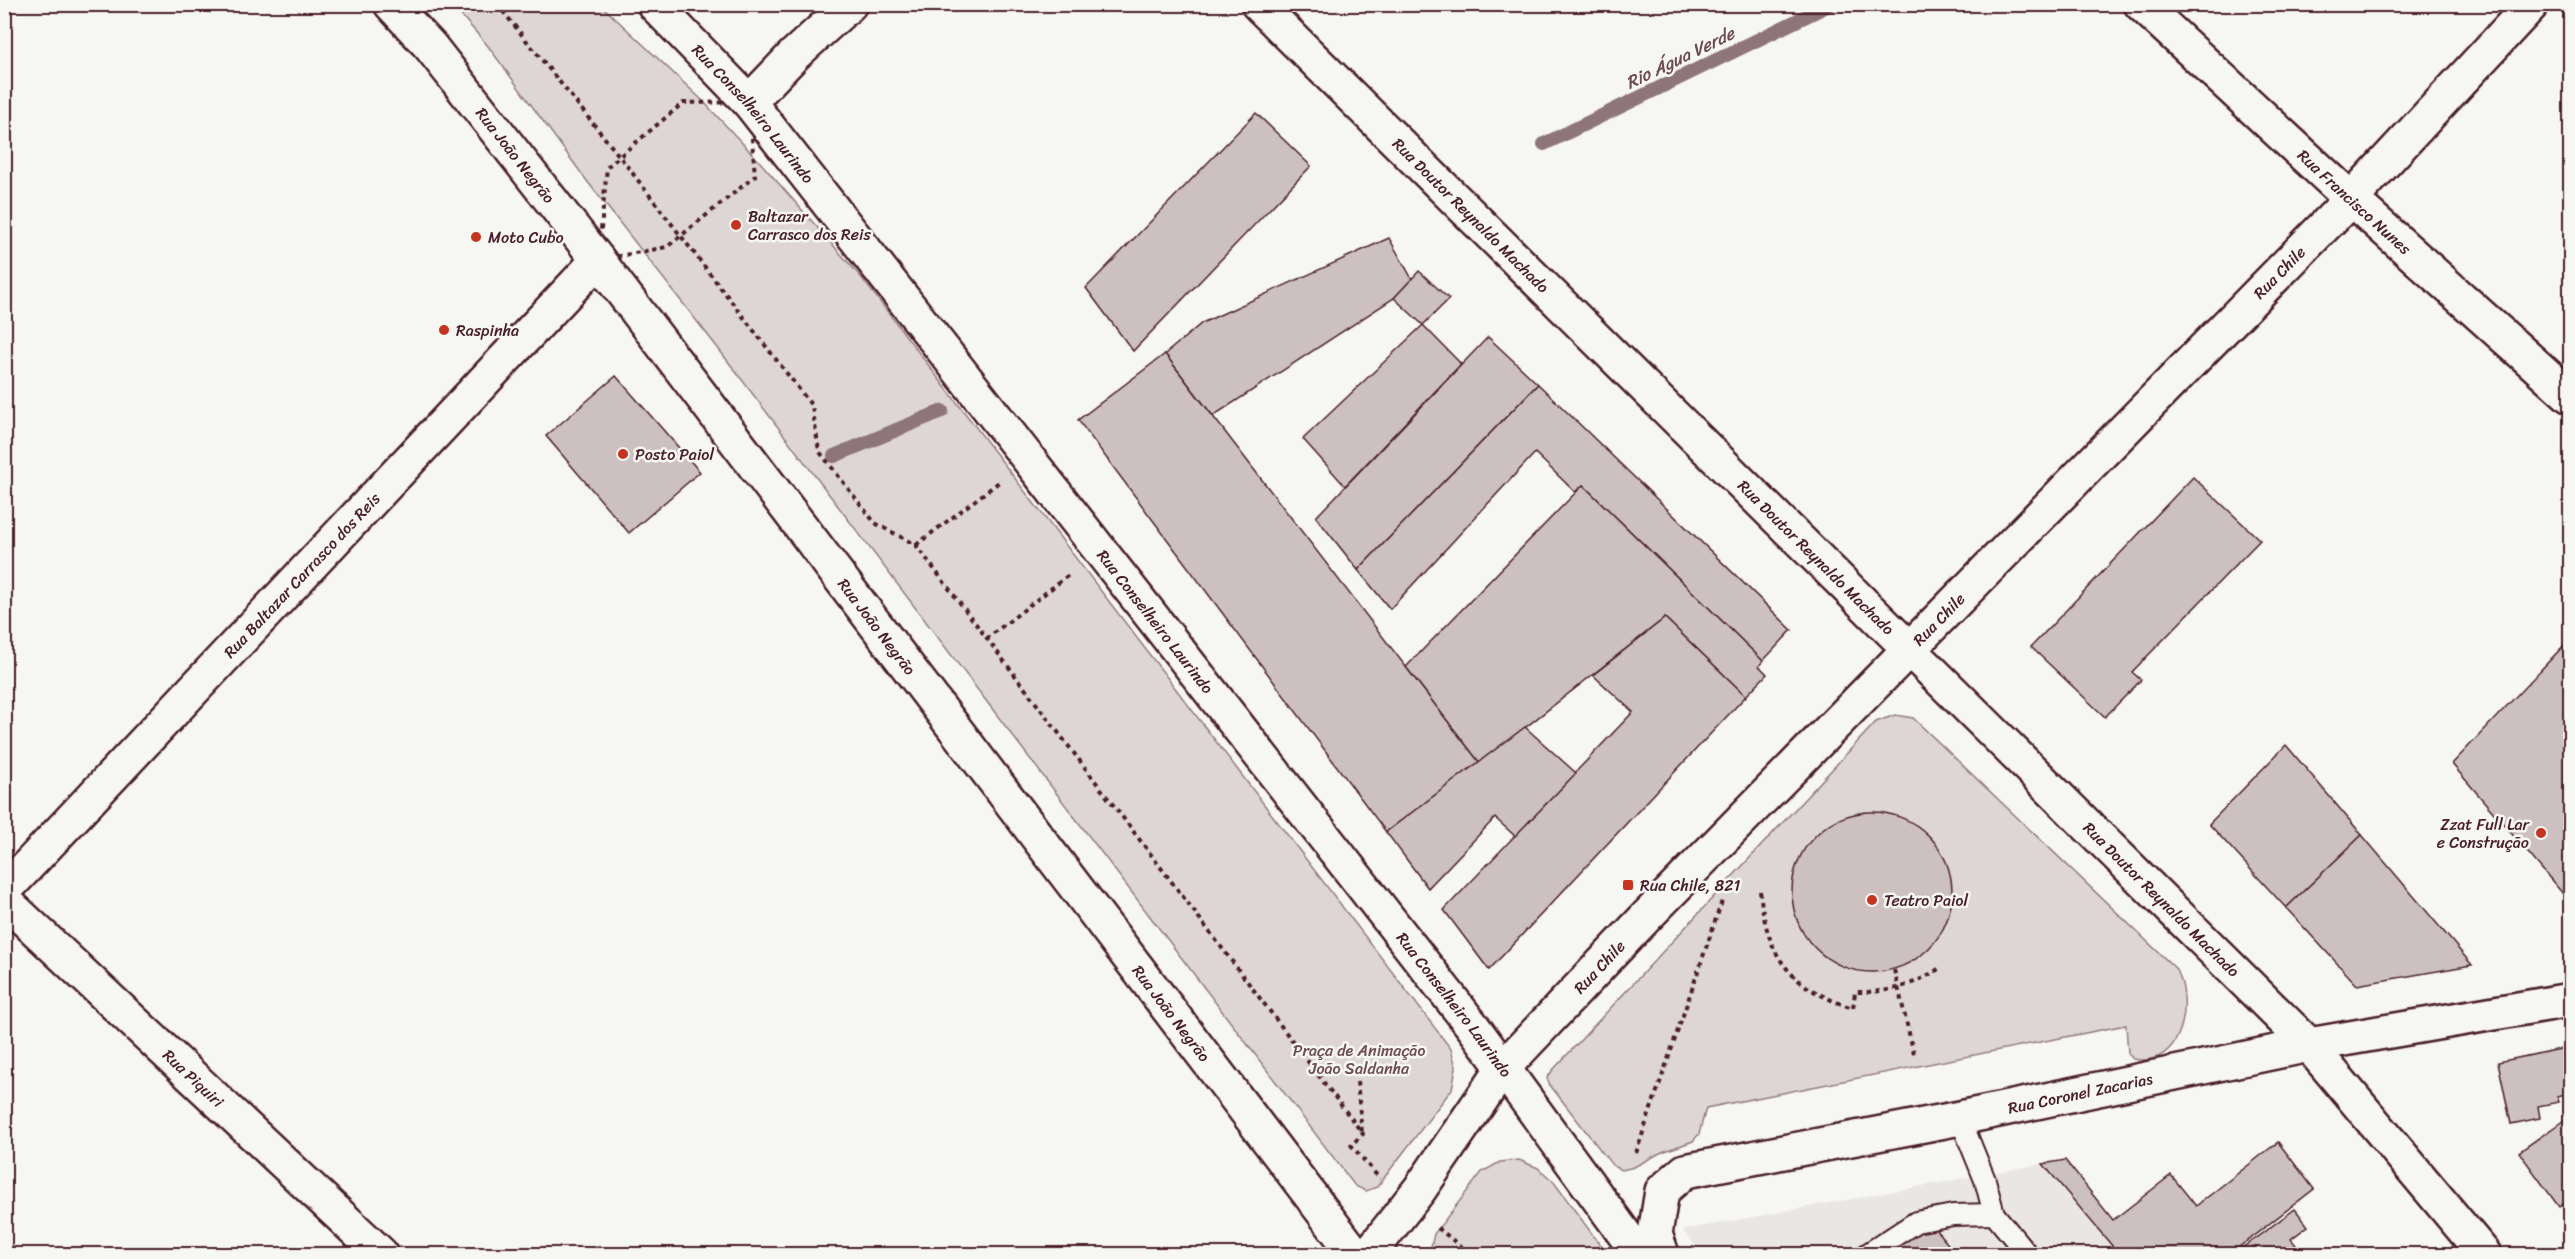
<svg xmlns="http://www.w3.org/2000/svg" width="2575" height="1259" viewBox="0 0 2575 1259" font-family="Sriracha,sans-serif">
  <rect width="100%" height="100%" fill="#f6f6f2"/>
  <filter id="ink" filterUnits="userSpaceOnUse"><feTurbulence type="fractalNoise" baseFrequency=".0167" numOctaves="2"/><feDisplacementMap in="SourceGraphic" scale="12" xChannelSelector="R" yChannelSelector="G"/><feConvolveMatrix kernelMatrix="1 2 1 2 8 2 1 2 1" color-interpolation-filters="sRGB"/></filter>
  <g filter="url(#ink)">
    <polygon fill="#e9e6e3" points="2043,1164 2119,1254 1702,1254 1683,1230"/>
    <g fill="#ddd6d5" stroke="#947a80" stroke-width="1.5">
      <polygon points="452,5 601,5 702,100 759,161 861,277 1451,1049 1456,1067 1452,1089 1377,1187 1366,1191 1355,1186 714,343 587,181 488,46"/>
      <path d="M1895,715L1913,718L2177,970C2194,1004 2182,1069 2133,1059L2128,1053L2126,1025L1706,1108L1699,1134L1693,1141L1662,1152L1634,1167L1622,1170L1612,1165L1550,1085L1547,1078L1552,1071L1876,722Z"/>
      <polygon points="1519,1160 1538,1168 1553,1181 1607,1254 1436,1254 1431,1247 1434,1234 1482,1172 1500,1162"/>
    </g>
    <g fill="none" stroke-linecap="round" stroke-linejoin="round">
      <g stroke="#8e747a" stroke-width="14">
        <polyline points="1544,144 1831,4"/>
        <polyline points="834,456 942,411"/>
      </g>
    </g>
    <g fill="#ccc1c0" stroke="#4a1f2b" stroke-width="1.5">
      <polygon points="1256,113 1311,166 1133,351 1086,288"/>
      <polygon points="1389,238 1412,279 1394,298 1213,416 1165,354 1202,323"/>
      <polygon points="1419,271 1449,299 1423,325 1394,298"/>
      <polygon points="1423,325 1461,364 1345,486 1303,439"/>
      <polygon points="1488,337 1538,384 1358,570 1316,517"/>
      <polygon points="1165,354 1480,763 1386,832 1078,420"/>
      <polygon points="616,376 700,472 629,533 546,436"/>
      <polygon points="1538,384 1792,630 1763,661 1583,485 1575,492 1535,453 1390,609 1358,570"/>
      <polygon points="2193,477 2260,540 2132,672 2141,680 2105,717 2031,647"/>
      <polygon points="1583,485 1763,661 1759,666 1767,674 1746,696 1665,618 1480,763 1406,667"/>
      <polygon points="1665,618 1746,696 1489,970 1444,910 1633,712 1593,675"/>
      <polygon points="2570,639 2570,902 2452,764"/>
      <polygon points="1525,727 1576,773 1515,836 1495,818 1428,888 1386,832"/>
      <polygon points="2286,745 2362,835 2286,908 2209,824"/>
      <circle cx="1872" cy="892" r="80"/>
      <polygon points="2362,835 2472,965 2357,985 2286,908"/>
      <polygon points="2570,1047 2570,1093 2557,1096 2559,1102 2538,1106 2540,1118 2511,1124 2498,1062"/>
      <polygon points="2567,1118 2570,1123 2570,1199 2559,1207 2519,1152"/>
      <polygon points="2278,1142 2314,1189 2230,1254 2119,1254 2043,1164 2065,1160 2113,1220 2171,1175 2196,1206"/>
      <polygon points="2295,1209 2308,1226 2291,1239 2303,1254 2234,1254"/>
      <polygon points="1928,1220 1956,1254 1883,1254"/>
    </g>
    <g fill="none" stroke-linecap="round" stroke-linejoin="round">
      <g stroke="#4a1f2b" stroke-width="24">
        <g id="service">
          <polyline points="1960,1118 1985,1180 1994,1214 2027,1254"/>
          <polyline points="1867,1254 1916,1222 1953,1215 1994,1214"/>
        </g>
      </g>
      <g stroke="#4a1f2b" stroke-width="38">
        <g id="minor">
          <path id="s1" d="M1258,4L2309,1045L2484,1254"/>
          <polyline points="749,102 794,55 850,4"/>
          <path id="s2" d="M4,891L598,260"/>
          <path id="s3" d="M4,900L381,1254"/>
          <path id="s4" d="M1662,1254L1655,1234L1662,1191L1685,1171L1960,1118L2309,1045L2570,1000"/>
        </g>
      </g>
      <g stroke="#4a1f2b" stroke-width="38">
        <g id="secondary">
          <path id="s5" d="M391,4L430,46L598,260L1355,1254"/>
          <path id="s6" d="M654,4L749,102L1474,1028L1639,1254"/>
          <path id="s7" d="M1369,1254L1420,1189L1503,1068L1647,916L2351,199L2532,4"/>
        </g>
      </g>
      <g stroke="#4a1f2b" stroke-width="38">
        <g id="primary">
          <path id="s8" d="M2141,4L2351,199L2570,396"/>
        </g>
      </g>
      <g stroke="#4a1f2b" stroke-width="4" stroke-dasharray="4.5 4.5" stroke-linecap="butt">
        <polyline points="497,4 620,157 812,406 819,451 875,523 916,545 1363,1134 1351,1145 1380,1179"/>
        <polygon points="749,102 755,176 667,247 598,260 607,167 683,103"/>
        <polyline points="916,545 999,482"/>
        <polyline points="986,639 1070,574"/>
        <path d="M1760,891C1767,957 1789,987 1853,1008L1855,992C1888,993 1913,986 1940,968"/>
        <polyline points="1894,970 1914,1054"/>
        <polyline points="1357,1082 1362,1133"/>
        <polyline points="1636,1153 1722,901"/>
        <polyline points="1438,1228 1470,1254"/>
      </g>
      <use href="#service" stroke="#f6f6f2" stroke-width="20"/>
      <use href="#minor" stroke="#f6f6f2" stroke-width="33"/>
      <use href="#secondary" stroke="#f6f6f2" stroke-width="33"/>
      <use href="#primary" stroke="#f6f6f2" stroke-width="33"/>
    </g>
  </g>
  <g fill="#c8321e" stroke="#f6f6f2" stroke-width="2">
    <circle cx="736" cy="225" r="6"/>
    <circle cx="476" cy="237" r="6"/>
    <circle cx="444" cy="330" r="6"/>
    <circle cx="623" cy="454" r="6"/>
    <circle cx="2541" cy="833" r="6"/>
    <rect x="1622" y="879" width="12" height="12" rx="3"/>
    <circle cx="1872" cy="900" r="6"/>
  </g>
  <g text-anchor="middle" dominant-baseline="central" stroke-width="5" stroke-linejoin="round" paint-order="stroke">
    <g font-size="16" fill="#4a1f2b" stroke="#f6f6f2">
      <text stroke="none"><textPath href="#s6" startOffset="148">Rua Conselheiro Laurindo</textPath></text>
      <text stroke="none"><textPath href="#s5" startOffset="196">Rua João Negrão</textPath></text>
      <text stroke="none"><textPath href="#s8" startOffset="291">Rua Francisco Nunes</textPath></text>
      <text stroke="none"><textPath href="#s1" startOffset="300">Rua Doutor Reynaldo Machado</textPath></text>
      <text stroke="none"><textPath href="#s7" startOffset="1341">Rua Chile</textPath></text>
      <text stroke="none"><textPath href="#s1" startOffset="786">Rua Doutor Reynaldo Machado</textPath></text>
      <text stroke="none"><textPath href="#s2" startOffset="434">Rua Baltazar Carrasco dos Reis</textPath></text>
      <text stroke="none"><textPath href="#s7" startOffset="855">Rua Chile</textPath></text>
      <text stroke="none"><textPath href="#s6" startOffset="796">Rua Conselheiro Laurindo</textPath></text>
      <text stroke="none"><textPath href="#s5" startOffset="790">Rua João Negrão</textPath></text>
      <text stroke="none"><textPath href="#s1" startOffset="1272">Rua Doutor Reynaldo Machado</textPath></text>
      <text stroke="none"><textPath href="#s7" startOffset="369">Rua Chile</textPath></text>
      <text stroke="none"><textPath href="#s6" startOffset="1282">Rua Conselheiro Laurindo</textPath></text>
      <text stroke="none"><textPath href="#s5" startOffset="1276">Rua João Negrão</textPath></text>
      <text stroke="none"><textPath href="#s3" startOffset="260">Rua Piquiri</textPath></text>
      <text stroke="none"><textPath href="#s4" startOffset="498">Rua Coronel Zacarias</textPath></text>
    </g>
    <g font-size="16" fill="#4a1f2b" stroke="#f6f6f2" text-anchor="start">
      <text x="748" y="216">Baltazar<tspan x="748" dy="18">Carrasco dos Reis</tspan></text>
      <text x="488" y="237">Moto Cubo</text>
      <text x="456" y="330">Raspinha</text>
      <text x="635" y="454">Posto Paiol</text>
      <text x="2529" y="824" text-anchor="end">Zzat Full Lar<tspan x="2529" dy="18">e Construção</tspan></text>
      <text x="1640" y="885">Rua Chile, 821</text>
      <text x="1884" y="900">Teatro Paiol</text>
    </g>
    <g font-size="16" fill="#6f4d56" stroke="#f6f6f2">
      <text x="1359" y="1050">Praça de Animação<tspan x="1359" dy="18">João Saldanha</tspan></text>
    </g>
    <g font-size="18" font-style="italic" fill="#6c4a52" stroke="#f6f6f2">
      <text transform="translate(1680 58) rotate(-26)">Rio Água Verde</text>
    </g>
  </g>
  <rect width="2575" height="1259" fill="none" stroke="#f6f6f2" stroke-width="24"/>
  <rect x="12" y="12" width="2551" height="1235" fill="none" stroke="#4a1f2b" stroke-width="2" filter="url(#ink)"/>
</svg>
